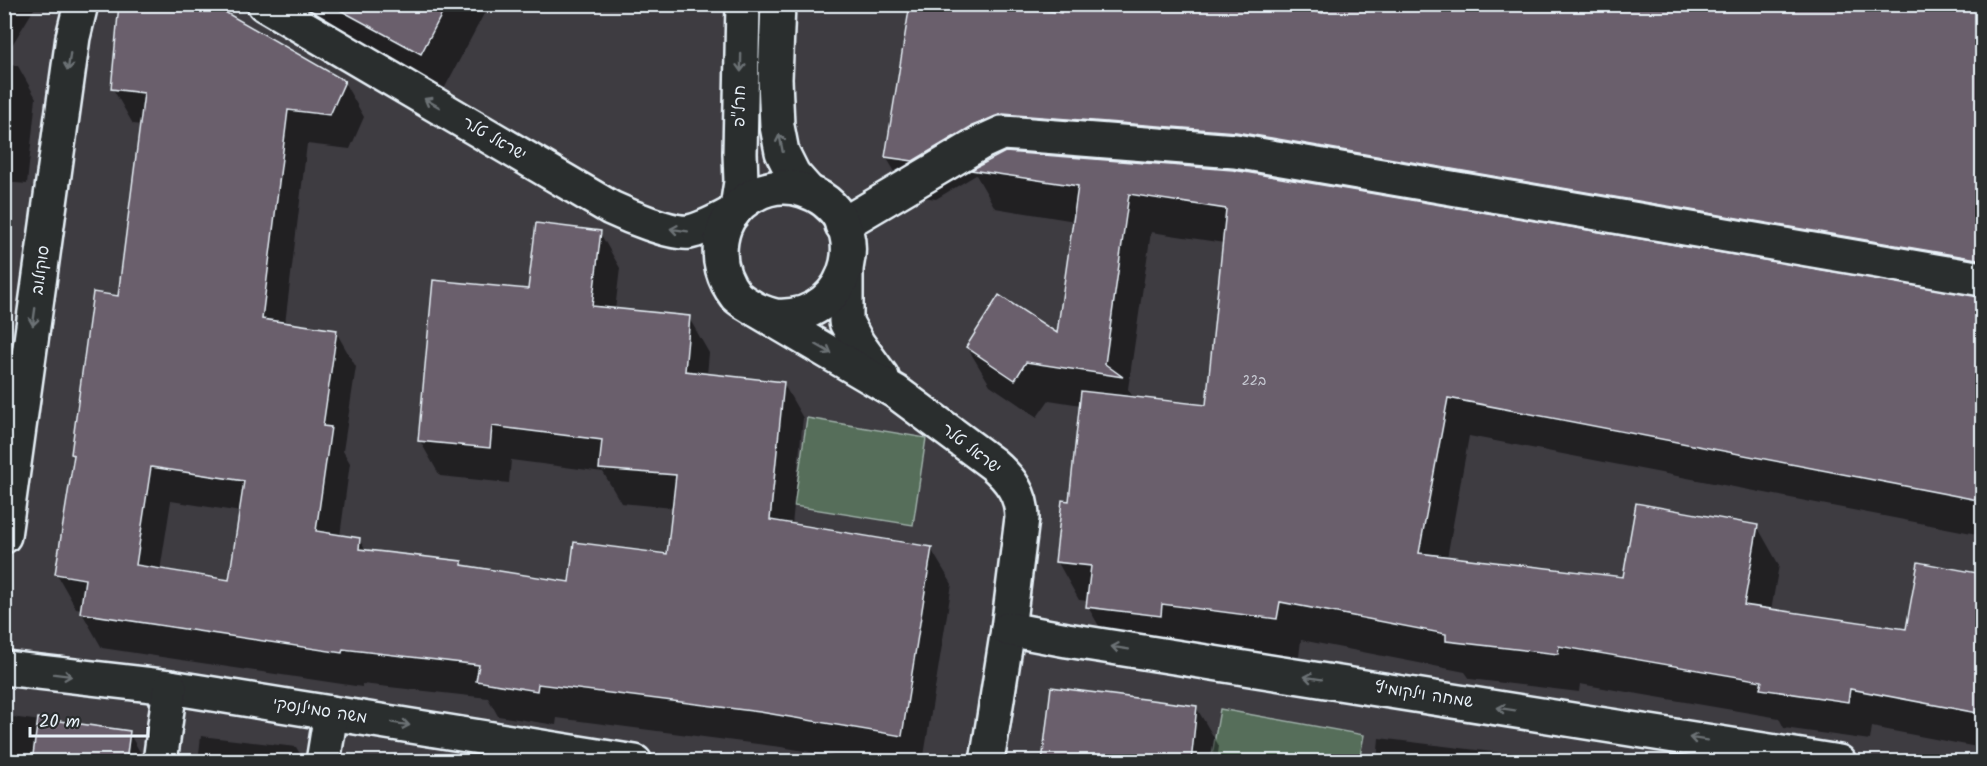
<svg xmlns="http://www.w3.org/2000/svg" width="1987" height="766" viewBox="0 0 1987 766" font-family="Kalam,'Playpen Sans Hebrew',sans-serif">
  <rect width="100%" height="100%" fill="#3e3c41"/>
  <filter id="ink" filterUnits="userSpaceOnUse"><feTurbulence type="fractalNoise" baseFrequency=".0167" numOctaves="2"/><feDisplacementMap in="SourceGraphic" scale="12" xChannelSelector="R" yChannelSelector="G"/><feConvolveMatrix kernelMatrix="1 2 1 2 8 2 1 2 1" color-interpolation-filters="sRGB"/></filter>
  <g filter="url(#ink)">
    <g fill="#566e5a" stroke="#9fb0a9" stroke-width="1.5">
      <polygon points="807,418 926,438 913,525 794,506"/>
      <polygon points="1220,709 1364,735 1359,761 1211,761"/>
    </g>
    <g fill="#0007" fill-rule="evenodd">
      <polygon points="4,4 37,4 6,55 4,54"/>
      <polygon points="298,4 481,4 485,12 443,91 310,20 303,7"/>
      <path d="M912,4H1982V294L1260,171L1229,168L1228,170L1982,299V535L1469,436L1447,558L1624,579L1757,526L1779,565L1771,611L1908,631L1982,575V748L1872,727L1870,740L1784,728L1779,718L1580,684L1579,692L1470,679L1465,672L1301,640L1299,657L1184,642L1183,654L1110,645L1088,607V601L1079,600L1057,561L1070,503L1081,405L1049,400L1037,417L990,385L967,347L1058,336L1075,221L995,208L976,175L936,199L909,195L886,157ZM1151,232L1224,243L1207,407L1134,399L1128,389Z"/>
      <polygon points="4,64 18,66 36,98 27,184 4,182"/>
      <path d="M344,82L364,117L350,149L307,144L285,324L336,332L356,367L343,451L350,463L340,536L359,539L366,551L461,563L463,567L570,584L668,556L673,508L621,503L603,472L511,460L509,483L440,476L420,441L529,290L600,233L620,268L615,310L689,318L709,353L707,375L783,383L803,418L792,525L931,549L952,584L923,762H868L781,747L557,718L556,725L498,716L488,698L362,684V687L102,648L82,613V609L76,608L56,573L75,458L73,454L120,298L141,125L133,124L113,89ZM171,501L241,512L230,582L160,571Z"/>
      <polygon points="1196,707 1219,746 1217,762 1043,762"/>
      <polygon points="4,716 129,733 146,762 4,762"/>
      <polygon points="201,736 296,747 305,762 198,762"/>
      <polygon points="1379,738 1509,754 1513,762 1377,762"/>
    </g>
    <g fill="#6b5e6c" stroke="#e8f1f8" stroke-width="1.5" fill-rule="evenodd">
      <path d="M119,4H211L345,81L330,115L288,110L262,319L337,330L323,426L331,427L316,531L360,538L359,549L462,561V565L569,582L574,542L667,554L676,475L599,469L602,440L492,426L490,448L418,441L433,280L528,289L536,223L601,231L592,306L690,316L685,371L784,382L770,520L932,547L902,736L760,712L538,684L537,691L476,681L479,665L343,649L342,653L80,613L85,579L55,574L74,455L71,454L93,292L118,296L144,93L111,89ZM151,467L244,481L229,580L136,565Z"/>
      <polygon points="329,4 447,4 421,54"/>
      <polygon points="910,4 1009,4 1061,13 1063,4 1280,4 1323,13 1325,4 1963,4 1983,9 1983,260 1236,132 1003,114 972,126 913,161 885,157"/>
      <polygon points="1005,152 1233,170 1983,297 1983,501 1448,398 1419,553 1623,577 1636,503 1758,525 1744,605 1906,629 1918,562 1983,574 1983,714 1850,689 1848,702 1760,689 1762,681 1559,646 1558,654 1446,641 1446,634 1280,602 1277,619 1162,604 1161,616 1086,607 1091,566 1055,562 1062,500 1069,501 1081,391 1206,405 1226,209 1129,194 1105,364 1123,377 1026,362 1015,380 966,347 999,295 1057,333 1078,186 971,170"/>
      <polygon points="1051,687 1197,706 1191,762 1042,762"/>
      <polygon points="38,718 130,731 126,762 32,762"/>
    </g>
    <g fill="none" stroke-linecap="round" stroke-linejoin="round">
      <g stroke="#e8f1f8" stroke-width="38">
        <g id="minor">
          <path d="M264,4L611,208C628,216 671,234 689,232C704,229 719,220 733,213"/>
          <polyline points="778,4 775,79 777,126 782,152 793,174 809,192"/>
          <polyline points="737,208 741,182 740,153 743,4"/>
          <polyline points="842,225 982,142 1002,133 1018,134 1235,151 1982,279"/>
          <polyline points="846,270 846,322 858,344 882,377"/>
          <path d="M755,309C762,312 769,315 776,316C855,321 877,213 803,190C786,185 770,186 754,195C716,215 710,263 736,296C741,301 749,305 755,309L896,392L993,464C1010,479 1022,494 1022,518L1008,629L987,762"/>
          <polyline points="4,536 73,37 81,4"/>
          <polyline points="1008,629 1067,640 1839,762"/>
          <polyline points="4,668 170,687 635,762"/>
          <polyline points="160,762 170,687"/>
          <polyline points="323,762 331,713"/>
        </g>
      </g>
      <use href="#minor" stroke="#2a2d2e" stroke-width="33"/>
    </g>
    <defs><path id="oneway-shaft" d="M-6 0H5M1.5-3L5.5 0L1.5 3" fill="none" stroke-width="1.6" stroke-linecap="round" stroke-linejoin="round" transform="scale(1.5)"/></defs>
    <g stroke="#6c7275">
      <use href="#oneway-shaft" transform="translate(69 62) rotate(98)"/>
      <use href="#oneway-shaft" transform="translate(741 63) rotate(91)"/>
      <use href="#oneway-shaft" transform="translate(432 103) rotate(-150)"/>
      <use href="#oneway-shaft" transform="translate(781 143) rotate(-101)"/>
      <use href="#oneway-shaft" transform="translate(679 230) rotate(-171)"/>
      <use href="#oneway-shaft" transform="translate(34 317) rotate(98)"/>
      <use href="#oneway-shaft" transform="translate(824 349) rotate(30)"/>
      <use href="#oneway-shaft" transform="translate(1120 648) rotate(-171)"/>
      <use href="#oneway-shaft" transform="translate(63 675) rotate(7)"/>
      <use href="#oneway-shaft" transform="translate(1313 678) rotate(-171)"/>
      <use href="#oneway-shaft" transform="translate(1506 709) rotate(-171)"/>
      <use href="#oneway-shaft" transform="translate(401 724) rotate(9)"/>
      <use href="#oneway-shaft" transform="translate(1698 739) rotate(-171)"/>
    </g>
  </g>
  <g text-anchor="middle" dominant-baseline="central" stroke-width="4.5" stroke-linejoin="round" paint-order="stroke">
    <g font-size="14" fill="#c9ccd5">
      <text x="1254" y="381">22ב</text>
    </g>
    <g font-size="16" fill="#e8f1f8" stroke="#2a2d2e">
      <text transform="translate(740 106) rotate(-89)">חרל"פ</text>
      <text transform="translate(494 139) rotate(30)">ישראל טלר</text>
      <text transform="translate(41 270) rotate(-82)">סוקולוב</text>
      <text transform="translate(971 449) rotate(38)">ישראל טלר</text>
      <text transform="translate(1424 695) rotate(9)">שמחה וילקומיץ</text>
      <text transform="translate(320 711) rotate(9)">משה סמילנסקי</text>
    </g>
  </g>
  <rect width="1987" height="766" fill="none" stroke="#2a2d2e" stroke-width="24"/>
  <rect x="12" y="12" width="1963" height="742" fill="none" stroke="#e8f1f8" stroke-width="2" filter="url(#ink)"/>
  <path d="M30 727v9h118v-9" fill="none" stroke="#e8f1f8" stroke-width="3"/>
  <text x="39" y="727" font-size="18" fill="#e8f1f8" stroke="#2a2d2e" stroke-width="4.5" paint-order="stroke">20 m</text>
</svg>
